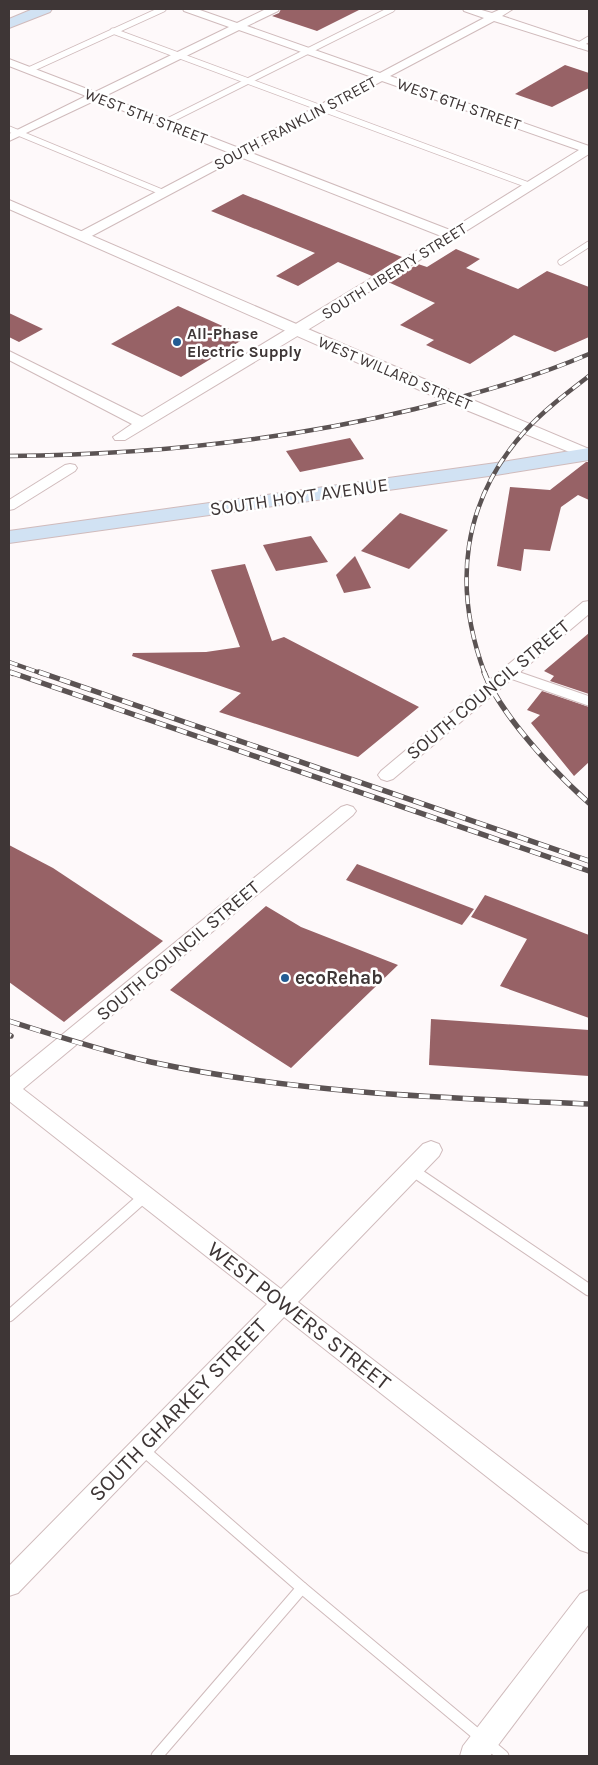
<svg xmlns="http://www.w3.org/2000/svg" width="598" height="1765" viewBox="0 0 598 1765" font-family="Karla,sans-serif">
  <rect width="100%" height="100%" fill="#fef9fa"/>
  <g fill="#976266">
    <polygon points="281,9 361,9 317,31 272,16 279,13"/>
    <polygon points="565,65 589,73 589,88 552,107 515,94"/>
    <polygon points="243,194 402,257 372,276 338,262 298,286 276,276 315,253 211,211"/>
    <polygon points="456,249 480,259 466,268 518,289 547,271 589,287 589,337 555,352 514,335 470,364 426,345 434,340 400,325 435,303 388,282 418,264 427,267"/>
    <polygon points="178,306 247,337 181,377 111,344"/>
    <polygon points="9,313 43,329 19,342 9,337"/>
    <polygon points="350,438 364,459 300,472 286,451"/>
    <polygon points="586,462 589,462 589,500 578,495 561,507 550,551 524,549 521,571 497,566 510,487 550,490"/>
    <polygon points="400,513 448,530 409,569 361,551"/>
    <polygon points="311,536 328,562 276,571 263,545"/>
    <polygon points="355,556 371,588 344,593 336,575"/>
    <polygon points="245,564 272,641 284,637 419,707 358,757 219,712 241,693 132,656 133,653 206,652 240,647 211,570"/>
    <polygon points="589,633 589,694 550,681 554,676 544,671"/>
    <polygon points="542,691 589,707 589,762 574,776 531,723 540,715 527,710"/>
    <polygon points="9,845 53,868 163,941 64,1022 9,982"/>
    <polygon points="357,864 474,909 462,925 346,880"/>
    <polygon points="485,895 589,935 589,1018 500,986 527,939 471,917"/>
    <polygon points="266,906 301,927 398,965 291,1068 170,990"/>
    <polygon points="431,1019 589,1030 589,1076 429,1065"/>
  </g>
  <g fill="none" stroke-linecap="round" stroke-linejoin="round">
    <g stroke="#d0bbbc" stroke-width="7">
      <g id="service-far2">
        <polyline points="113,31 531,186"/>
        <polyline points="579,45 589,39"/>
        <polyline points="29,70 163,9"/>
        <polyline points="164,123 392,9"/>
        <polyline points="9,129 164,193"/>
        <polyline points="561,262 589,244"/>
      </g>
    </g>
    <g stroke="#d0bbbc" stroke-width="11">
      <polyline id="service-far1" points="508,673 589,701"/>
    </g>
    <g stroke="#d0bbbc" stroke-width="13">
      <g id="service">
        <polyline points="412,1170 589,1290"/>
        <polyline points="9,1316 145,1196"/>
        <polyline points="142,1449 302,1588 503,1756"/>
        <polyline points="157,1756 302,1588"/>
      </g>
    </g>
    <g stroke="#d0bbbc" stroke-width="2">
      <g id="minor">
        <path d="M183,9H197L237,23L266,9H279L278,11L247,26L380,73L484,18L464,11L463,9H478L492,13L501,9H513L502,16L589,45V51L494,21L390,76L589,146V154L319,323L125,440H115L113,437L132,424L9,360V351L142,417L441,236L240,157L86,239H78L76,236L78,233L230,153L96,100L9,141V134L86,96L9,66V59L95,92L229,27L184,11ZM239,30L372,77L239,148L105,96ZM382,81L579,150L450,230L249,152Z"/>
        <polygon points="70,464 75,465 77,468 75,471 14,509 9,510 9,500 65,465"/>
        <polygon points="589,601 589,614 393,779 387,781 381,779 378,775 381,771 583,602"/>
        <polygon points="347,805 353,807 356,811 353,815 23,1089 281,1289 423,1144 431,1141 439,1144 442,1150 439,1156 298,1302 589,1526 589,1553 580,1550 284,1317 18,1593 9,1596 9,1566 267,1304 9,1101 9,1078 341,807"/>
        <polygon points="589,1590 589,1624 490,1756 460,1756 463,1746 580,1594"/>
      </g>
    </g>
    <g stroke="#d0bbbc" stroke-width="2">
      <polygon id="tertiary" points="9,200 461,395 589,449 589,460 449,403 9,209"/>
    </g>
    <g stroke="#d0bbbc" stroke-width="2">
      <g id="secondary">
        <polygon points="33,9 52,9 50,12 9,28 9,19"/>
        <polygon points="589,448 589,460 496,475 9,543 9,531 496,463"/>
      </g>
    </g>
    <use href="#service-far2" stroke="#fff" stroke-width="5.5"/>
    <use href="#service-far1" stroke="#fff" stroke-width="9"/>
    <use href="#service" stroke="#fff" stroke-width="11"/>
    <use href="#minor" fill="#fff" fill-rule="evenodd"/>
    <use href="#tertiary" fill="#fff" fill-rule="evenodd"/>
    <use href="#secondary" fill="#d1e2f3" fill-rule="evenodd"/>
    <g stroke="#5b5353" stroke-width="4.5">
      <g id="rail-far1">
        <path d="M9,456C146,455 282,441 415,409C475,394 533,378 589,354"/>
        <polyline points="9,662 43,674"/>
        <polyline points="9,672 13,674"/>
        <path d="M485,674C452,586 462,501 525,431C544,410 567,393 589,376"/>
      </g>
    </g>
    <g stroke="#5b5353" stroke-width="5.5">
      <g id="rail">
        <polyline points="10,672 589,871"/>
        <polyline points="39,672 589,861"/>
        <path d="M484,672C500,714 555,773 589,803"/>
        <path d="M9,1021C56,1036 103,1051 151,1062C295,1093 443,1098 589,1104"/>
        <polyline points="9,1035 11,1036"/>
      </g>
    </g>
    <use href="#rail-far1" stroke="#fff" stroke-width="3" stroke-dasharray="9" stroke-linecap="butt"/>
    <use href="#rail" stroke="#fff" stroke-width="4" stroke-dasharray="11" stroke-linecap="butt"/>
  </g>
  <g fill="#235c93" stroke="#fff" stroke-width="2">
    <circle cx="177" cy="342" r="5"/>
    <circle cx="285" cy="978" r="5"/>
  </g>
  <g text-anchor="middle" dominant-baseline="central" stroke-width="5" stroke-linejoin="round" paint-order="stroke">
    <g font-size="16" fill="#3e3636" stroke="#fff">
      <text transform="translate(459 104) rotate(19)">WEST 6TH STREET</text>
      <text transform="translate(146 116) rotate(21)">WEST 5TH STREET</text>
      <text transform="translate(295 123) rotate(-28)">SOUTH FRANKLIN STREET</text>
      <text transform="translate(394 271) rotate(-32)">SOUTH LIBERTY STREET</text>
      <text transform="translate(395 373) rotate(23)">WEST WILLARD STREET</text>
    </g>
    <g font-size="16" font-weight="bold" fill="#3e3636" stroke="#fff" text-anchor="start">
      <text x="187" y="333">All-Phase<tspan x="187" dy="18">Electric Supply</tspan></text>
    </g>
    <g font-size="19" fill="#3e3636" stroke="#fff">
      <text transform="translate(299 497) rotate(-8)">SOUTH HOYT AVENUE</text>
      <text transform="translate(488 690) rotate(-40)">SOUTH COUNCIL STREET</text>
      <text transform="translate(178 951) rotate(-40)">SOUTH COUNCIL STREET</text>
    </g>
    <g font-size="19" font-weight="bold" fill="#3e3636" stroke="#fff" text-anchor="start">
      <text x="295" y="978">ecoRehab</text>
    </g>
    <g font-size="22" fill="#3e3636" stroke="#fff">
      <text transform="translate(299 1316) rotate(38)">WEST POWERS STREET</text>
      <text transform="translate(178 1410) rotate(-46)">SOUTH GHARKEY STREET</text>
    </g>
  </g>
  <rect width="598" height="1765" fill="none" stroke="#3e3636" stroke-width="20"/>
</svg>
